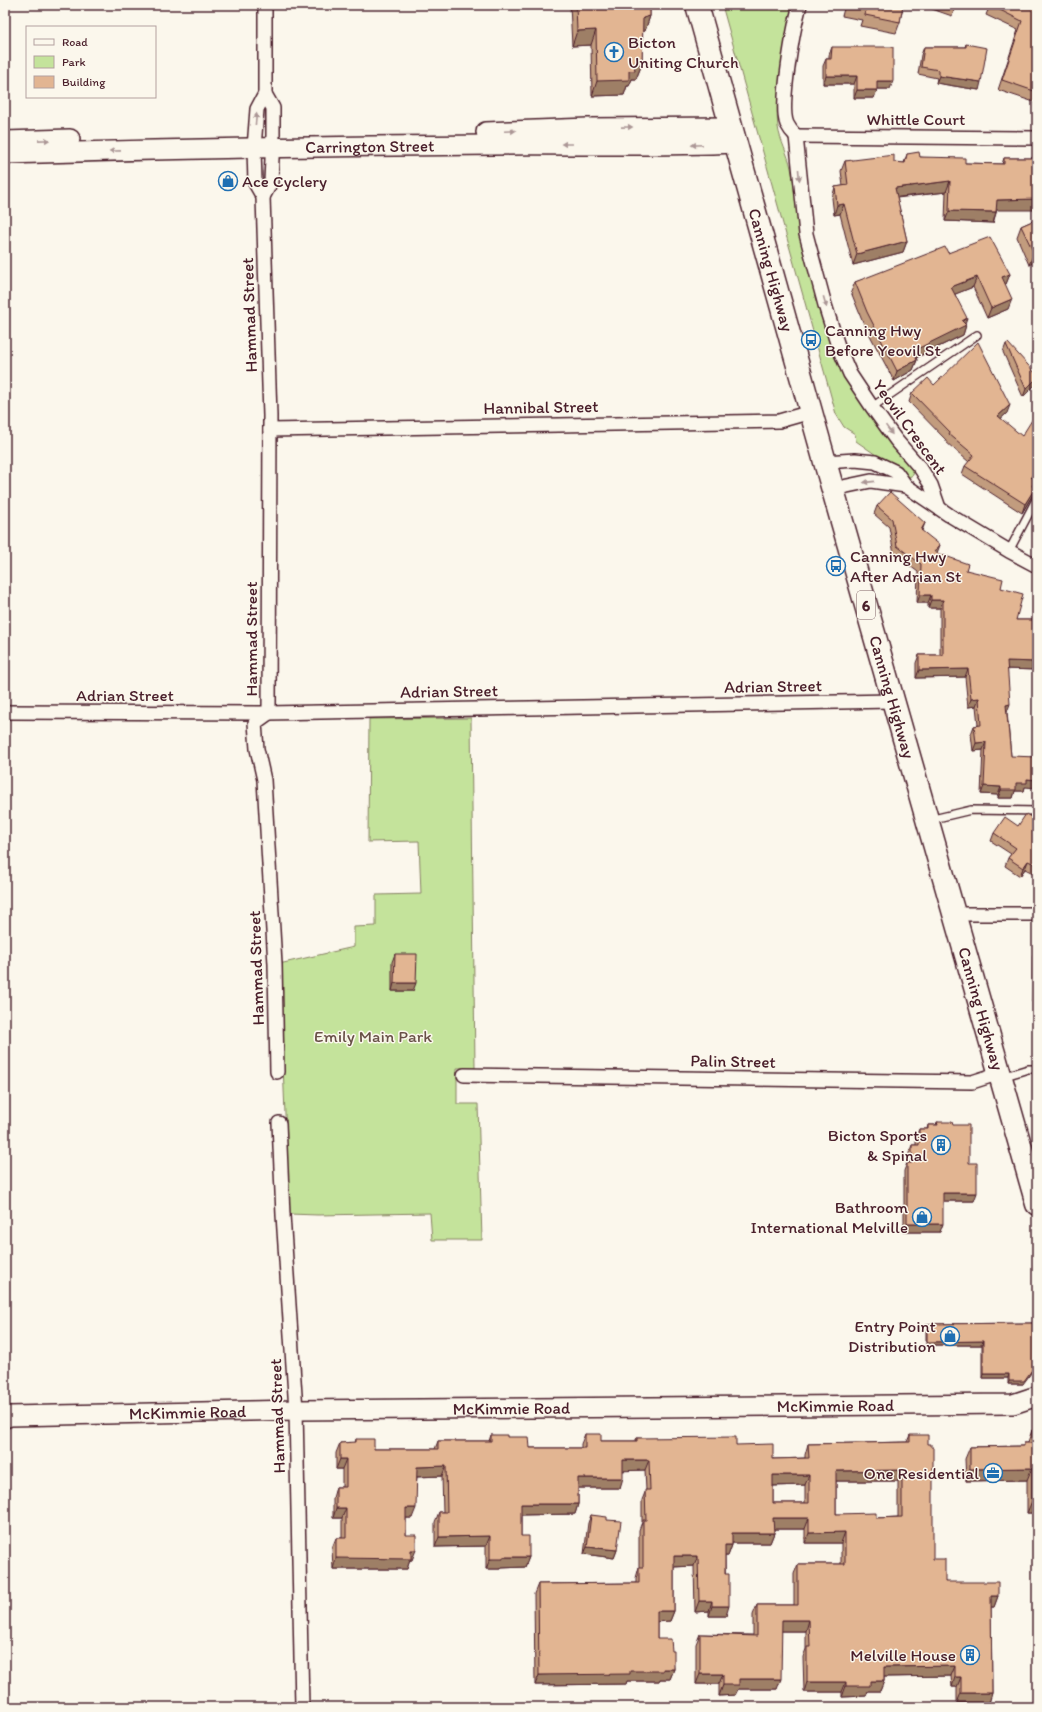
<svg xmlns="http://www.w3.org/2000/svg" width="1042" height="1712" viewBox="0 0 1042 1712" font-family="Itim,sans-serif">
  <rect width="100%" height="100%" fill="#fbf7ec"/>
  <filter id="ink" filterUnits="userSpaceOnUse"><feTurbulence type="fractalNoise" baseFrequency=".025" numOctaves="2"/><feDisplacementMap in="SourceGraphic" scale="8" xChannelSelector="R" yChannelSelector="G"/><feConvolveMatrix kernelMatrix="1 2 1 2 8 2 1 2 1" color-interpolation-filters="sRGB"/></filter>
  <g filter="url(#ink)">
    <g fill="#c4e39b" stroke="#878163">
      <path d="M722,5H792C787,30 783,56 780,81C778,96 776,111 778,127C780,141 788,154 791,168L813,287L840,368L864,407L914,470L913,475L909,477L899,471L856,441L855,434L844,427L836,414Z"/>
      <polygon points="471,718 475,1068 457,1068 457,1104 478,1104 482,1240 432,1240 430,1213 318,1215 289,1214 279,964 354,947 354,927 376,926 376,895 421,894 419,841 368,842 369,719"/>
    </g>
    <g fill="none" stroke-linecap="round" stroke-linejoin="round">
      <g stroke="#4a1f2b" stroke-width="10">
        <g id="lane">
          <polyline points="872,407 977,335"/>
          <polyline points="1009,551 1037,498"/>
          <polyline points="929,820 971,810 1037,811"/>
          <polyline points="1002,1077 1028,1069 1037,1069"/>
        </g>
      </g>
      <g stroke="#4a1f2b" stroke-width="16">
        <g id="street">
          <polyline points="265,5 265,94 257,109 254,148 255,183 263,197 270,416 269,713 255,723 257,749 264,780 275,964 277,1072"/>
          <polyline points="796,136 806,234 825,305 838,346 850,374 872,407 896,440 921,469 931,485 939,508"/>
          <polyline points="796,136 1037,138"/>
          <path d="M796,136C793,133 789,128 787,124C779,106 794,26 800,5"/>
          <polyline points="263,197 271,182 273,135 273,108 265,94"/>
          <polyline points="270,430 779,421 811,412"/>
          <polyline points="825,462 855,460 875,462 896,472 906,486 949,515 1009,551 1037,566"/>
          <polyline points="833,489 871,481 906,486"/>
          <polyline points="5,712 269,713 893,701"/>
          <polyline points="954,914 1037,914"/>
          <polyline points="464,1075 972,1082 1000,1073"/>
          <polyline points="279,1123 283,1215 296,1410 302,1707"/>
        </g>
      </g>
      <g stroke="#4a1f2b" stroke-width="22">
        <g id="secondary">
          <polyline points="486,132 588,128 731,127"/>
          <polyline points="5,141 70,139"/>
          <path id="s1" d="M5,154C168,149 330,146 493,145C574,144 655,147 735,143"/>
          <path id="s2" d="M5,1418L10,1416L296,1410L1013,1404L1037,1396"/>
        </g>
      </g>
      <g stroke="#4a1f2b" stroke-width="25">
        <g id="highway">
          <path id="s3" d="M697,5L825,462L1037,1204"/>
        </g>
      </g>
      <use href="#lane" stroke="#fbf7ec" stroke-width="7"/>
      <use href="#street" stroke="#fbf7ec" stroke-width="13"/>
      <use href="#secondary" stroke="#fbf7ec" stroke-width="19"/>
      <use href="#highway" stroke="#fbf7ec" stroke-width="22"/>
    </g>
    <g fill="#c29c7e" stroke="#4a1f2b" fill-rule="evenodd">
      <polygon points="570,5 650,5 650,16 645,31 642,32 642,64 636,79 632,79 629,86 627,86 624,95 592,96 591,45 572,46"/>
      <polygon points="845,5 903,5 900,22 896,33 860,26 862,20 842,16"/>
      <polygon points="933,5 956,5 952,16 932,9"/>
      <polygon points="990,5 1037,5 1037,103 998,90 1018,30 986,15"/>
      <polygon points="966,44 979,90 936,83 937,78 918,74 921,55 924,47 965,47"/>
      <polygon points="832,47 890,89 877,89 874,98 854,98 854,84 823,84 823,66 826,59 829,59 829,55"/>
      <polygon points="907,154 920,157 965,163 1002,164 1004,158 1037,158 997,210 993,223 945,221 946,192 897,198 907,241 903,252 853,265 840,214 834,215 832,198 835,187 843,186 841,171 845,161 904,163"/>
      <polygon points="1037,219 1037,261 1029,265 1017,237 1021,226"/>
      <polygon points="948,253 1010,274 1006,284 1005,284 1008,309 987,318 973,287 955,294 965,324 966,325 963,335 916,358 917,360 913,370 894,381 863,322 851,292 855,282"/>
      <polygon points="1006,344 1037,375 1037,381 1036,384 1023,397 1003,352"/>
      <polygon points="934,385 1007,413 1001,418 1033,478 1034,486 1035,488 1032,496 1022,513 962,474 965,466 969,462 946,442 946,440 909,402 912,393"/>
      <polygon points="877,506 922,531 937,553 966,570 1001,588 1016,620 1037,620 1037,670 1007,669 1007,712 1011,756 1025,787 1024,791 1015,791 1013,798 998,798 998,795 981,794 983,750 973,751 971,734 974,726 978,725 976,706 968,707 965,677 916,678 916,663 919,655 940,655 940,608 928,608 928,603 917,603 918,572 894,554 889,527 874,514"/>
      <polygon points="1037,821 1037,875 1025,869 1020,876 1005,866 1008,858 1011,854 991,841 994,833"/>
      <polygon points="1036,947 1037,1002 1032,1002 1033,956"/>
      <polygon points="395,954 413,991 392,991 392,962"/>
      <polygon points="937,1122 953,1125 969,1163 974,1201 943,1201 940,1232 904,1232 904,1171 907,1163 909,1163 909,1153 912,1145 916,1145 916,1137 919,1129 927,1129 928,1125 936,1125"/>
      <polygon points="1033,1323 1023,1384 1008,1384 1008,1378 982,1378 982,1345 926,1345 926,1327 927,1324"/>
      <polygon points="1032,1430 1037,1513 1027,1513 1027,1480 966,1481 965,1459 970,1447 1023,1446 1024,1443 1028,1443 1028,1442"/>
      <path d="M585,1434L601,1441H635L637,1438L736,1445L773,1459L805,1458V1455L808,1444L907,1442L910,1435L933,1559L945,1582L998,1596L994,1607H991L992,1693L989,1703H957V1687H952L951,1676L884,1677V1681L880,1691H868L866,1696L842,1697V1692H804L803,1657L806,1649V1631H781L777,1689H738L735,1695L719,1696V1684H696V1644L700,1634L753,1635V1615L757,1605H794V1574L798,1564H841V1543H805V1529H774V1533L770,1543H732V1545L728,1556H725L726,1616H709V1611L695,1612L694,1566L674,1567V1611L670,1621H657V1639L672,1651L674,1669L670,1679H660L659,1681H627L626,1684L535,1685L534,1594L538,1584L636,1583V1578L639,1567V1530L642,1522V1500L646,1490L645,1470H623L620,1488H578V1504L575,1514L521,1515V1536L529,1557L525,1567L500,1568V1569H486V1546L435,1547V1522L439,1512H443L442,1476L417,1477L412,1518H406V1535L412,1560H410L407,1569H333L332,1548L336,1538H342V1518H333V1498L336,1487H342V1469H336V1453L340,1443H355L356,1439L374,1449H435L438,1441H489L491,1435L507,1437L530,1448H581V1444ZM836,1481H898V1517L876,1518L836,1514ZM805,1485V1503H773V1486Z"/>
      <polygon points="591,1515 607,1520 617,1550 614,1558 584,1554 588,1523"/>
    </g>
    <g fill="#9e7f66" stroke="#4a1f2b">
      <polygon points="650,16 645,31 637,33 643,18"/>
      <polygon points="596,30 591,45 572,46 577,31"/>
      <polygon points="634,64 642,64 636,79 632,79 629,86 627,86 624,95 592,96 597,81 629,71"/>
      <polygon points="826,76 857,76 854,84 823,84"/>
      <polygon points="939,76 981,82 979,90 936,83"/>
      <polygon points="877,81 893,81 890,89 874,89"/>
      <polygon points="857,90 877,90 874,98 854,98"/>
      <polygon points="950,181 946,192 891,198 895,188"/>
      <polygon points="1037,199 1037,210 993,210 997,200"/>
      <polygon points="844,204 840,214 834,215 837,205"/>
      <polygon points="949,211 996,212 993,223 945,221"/>
      <polygon points="907,241 903,252 853,265 857,254"/>
      <polygon points="1037,252 1037,261 1029,265 1034,253"/>
      <polygon points="1010,274 1006,284 998,286 1002,277"/>
      <polygon points="977,277 973,287 948,297 951,287"/>
      <polygon points="1012,299 1008,309 987,318 991,308"/>
      <polygon points="967,318 964,326 966,325 963,335 909,361 913,351 962,321"/>
      <polygon points="917,360 913,370 894,381 897,371"/>
      <polygon points="1037,378 1037,381 1036,384 1023,397 1026,389"/>
      <polygon points="1010,405 1007,413 995,424 998,416"/>
      <polygon points="1037,468 1037,472 1028,485 1031,477"/>
      <polygon points="1035,488 1032,496 1022,513 1025,504"/>
      <polygon points="925,523 922,531 921,530"/>
      <polygon points="940,545 937,553 934,552"/>
      <polygon points="920,595 931,595 928,603 917,603"/>
      <polygon points="931,600 943,600 940,608 928,608"/>
      <polygon points="1007,661 1037,662 1037,670 1004,669"/>
      <polygon points="968,669 965,677 916,678 919,670"/>
      <polygon points="979,698 976,706 968,707 971,699"/>
      <polygon points="1010,704 1007,712 1003,713 1006,705"/>
      <polygon points="986,742 983,750 973,751 976,743"/>
      <polygon points="1027,779 1037,780 1037,788 1025,787 1024,791 1015,791 1013,798 998,798 1001,790 1016,783"/>
      <polygon points="984,786 1001,787 998,795 981,794"/>
      <polygon points="1028,861 1025,869 1020,876 1023,868"/>
      <polygon points="394,983 416,983 413,991 392,991"/>
      <polygon points="1035,993 1037,993 1037,1002 1032,1002"/>
      <polygon points="943,1193 977,1193 974,1201 940,1201"/>
      <polygon points="907,1224 943,1224 940,1232 904,1232"/>
      <polygon points="983,1341 982,1345 926,1345 927,1342"/>
      <polygon points="1037,1363 1037,1365 1023,1384 1008,1384 1009,1381"/>
      <polygon points="983,1374 1009,1374 1008,1378 982,1378"/>
      <polygon points="340,1459 346,1459 342,1469 336,1469"/>
      <polygon points="623,1460 649,1460 645,1470 619,1471"/>
      <polygon points="446,1466 442,1476 413,1477 417,1467"/>
      <polygon points="1032,1468 1027,1480 966,1481 970,1469"/>
      <polygon points="902,1470 898,1481 832,1481 836,1471"/>
      <polygon points="773,1475 809,1475 805,1485 769,1486"/>
      <polygon points="578,1478 623,1478 620,1488 575,1488"/>
      <polygon points="1032,1501 1037,1501 1037,1513 1027,1513"/>
      <polygon points="521,1504 578,1504 575,1514 518,1515"/>
      <polygon points="336,1508 346,1508 342,1518 333,1518"/>
      <polygon points="406,1508 416,1508 412,1518 402,1518"/>
      <polygon points="773,1518 809,1518 805,1529 770,1529"/>
      <polygon points="845,1532 841,1543 805,1543 809,1533"/>
      <polygon points="732,1533 774,1533 770,1543 728,1543"/>
      <polygon points="490,1536 486,1546 435,1547 439,1537"/>
      <polygon points="725,1545 732,1545 728,1556 721,1556"/>
      <polygon points="587,1547 617,1550 614,1558 584,1554"/>
      <polygon points="411,1550 416,1550 412,1560 410,1560 407,1569 333,1569 336,1558"/>
      <polygon points="674,1556 698,1556 694,1566 670,1567"/>
      <polygon points="503,1557 529,1557 525,1567 500,1568 500,1569 486,1569 490,1559"/>
      <polygon points="991,1596 998,1596 994,1607 987,1607"/>
      <polygon points="699,1601 712,1601 709,1611 695,1612"/>
      <polygon points="712,1606 729,1606 726,1616 709,1616"/>
      <polygon points="657,1611 674,1611 670,1621 654,1622"/>
      <polygon points="782,1620 809,1620 806,1631 778,1631"/>
      <polygon points="955,1666 951,1676 880,1677 884,1667"/>
      <polygon points="663,1669 674,1669 670,1679 660,1679 659,1681 627,1681 626,1684 535,1685 539,1675"/>
      <polygon points="700,1674 723,1674 719,1684 696,1684"/>
      <polygon points="955,1677 961,1677 957,1687 952,1687"/>
      <polygon points="739,1679 781,1679 777,1689 738,1689 735,1695 719,1696 723,1685"/>
      <polygon points="870,1681 884,1681 880,1691 868,1691 866,1696 842,1697 846,1686"/>
      <polygon points="807,1682 846,1682 842,1692 804,1692"/>
      <polygon points="961,1693 992,1693 989,1703 957,1703"/>
    </g>
    <g fill="#e2b592" stroke="#4a1f2b" fill-rule="evenodd">
      <polygon points="576,5 650,5 650,16 643,18 642,64 634,64 635,71 629,71 629,80 597,81 596,30 577,31"/>
      <polygon points="847,5 903,5 900,22 865,15 866,9"/>
      <polygon points="990,5 1037,5 1037,92 1002,80 1022,21"/>
      <polygon points="966,44 987,48 981,82 939,76 939,70 921,67 924,47 966,47"/>
      <polygon points="832,47 893,47 893,81 877,81 877,90 857,90 857,76 826,76 826,59 831,59"/>
      <polygon points="919,152 920,157 965,158 965,163 1004,164 1004,158 1037,158 1037,199 997,200 996,212 949,211 950,181 895,188 907,241 857,254 844,204 837,205 835,187 848,185 845,161 894,155 894,162 905,163 907,154"/>
      <polygon points="1037,219 1037,252 1034,253 1021,226"/>
      <polygon points="990,237 1010,274 1002,277 1012,299 991,308 977,277 951,287 967,318 962,321 966,325 913,351 917,360 897,371 867,312 855,282 945,247 948,253"/>
      <polygon points="978,342 1010,405 998,416 1022,436 1037,412 1037,468 1031,477 1036,480 1032,486 1035,488 1025,504 965,466 974,455 949,434 950,432 912,393 928,378 934,385"/>
      <polygon points="1008,343 1037,375 1037,378 1026,389 1006,344"/>
      <polygon points="890,492 925,523 921,530 940,545 934,552 968,564 966,570 1003,579 1001,588 1023,594 1016,620 1037,620 1037,662 1007,661 1010,704 1006,705 1011,756 1037,757 1037,780 1027,779 1027,783 1016,783 1016,790 1001,790 1001,787 984,786 986,742 976,743 974,726 981,725 979,698 971,699 968,669 919,670 919,655 943,655 943,600 931,600 931,595 920,595 921,564 897,546 892,519 877,506"/>
      <polygon points="1026,814 1037,821 1037,865 1028,861 1023,868 1008,858 1016,848 994,833 1005,817 1018,826"/>
      <polygon points="1036,947 1037,947 1037,993 1035,993"/>
      <polygon points="395,954 417,954 416,983 394,983"/>
      <polygon points="937,1122 952,1122 953,1125 969,1125 969,1163 977,1163 977,1193 943,1193 943,1224 907,1224 907,1163 912,1163 912,1145 919,1145 919,1129 928,1129 928,1125 938,1125"/>
      <polygon points="1033,1323 1037,1338 1037,1363 1024,1381 1009,1381 1009,1374 983,1374 983,1341 927,1342 927,1324"/>
      <polygon points="1032,1430 1037,1430 1037,1501 1032,1501 1032,1468 970,1469 970,1447 1024,1446 1024,1443 1033,1443"/>
      <path d="M585,1434H601V1441H637V1438L736,1437V1445L773,1444V1459L809,1458L808,1444L910,1442V1435H928V1444H931V1447H933V1559H945V1582H998V1596H991L992,1693H961V1677H955V1666L884,1667V1681H870V1686H846V1682H807V1647H810L809,1620H782L781,1679H739V1685H723V1674H700V1634L757,1636V1605H798V1564H845V1532L809,1533V1518H773L774,1533H732V1545H725V1574H729V1606H712V1601H699L698,1556H674V1611H657V1639H671L672,1651H674V1669H663V1671H630V1674L539,1675L538,1584L639,1583V1567H643V1520H646L645,1490H650L649,1460H623V1478H578V1504H521V1536H529V1557H503V1559H490V1536L439,1537V1512H447L446,1466L417,1467L416,1508H406V1535H416V1550H411V1559L336,1558V1538H346V1508H336V1487H346V1459H340V1443L356,1442V1439H374V1449H438V1441H491V1435H507V1437H529L530,1448H585ZM902,1470V1517L876,1518V1513L836,1514V1471ZM773,1475H809V1503H773Z"/>
      <polygon points="591,1515 607,1517 607,1520 621,1521 617,1550 587,1547"/>
    </g>
    <defs><path id="oneway-solid" d="M-6-.8H1V-3.2L6.5 0L1 3.2V.8H-6Z"/></defs>
    <g fill="#ab9695">
      <use href="#oneway-solid" transform="translate(256 119) rotate(-84)"/>
      <use href="#oneway-solid" transform="translate(627 127) rotate(-1)"/>
      <use href="#oneway-solid" transform="translate(510 131) rotate(-3)"/>
      <use href="#oneway-solid" transform="translate(44 140) rotate(-1)"/>
      <use href="#oneway-solid" transform="translate(567 144) rotate(-180)"/>
      <use href="#oneway-solid" transform="translate(697 145) rotate(177)"/>
      <use href="#oneway-solid" transform="translate(115 151) rotate(179)"/>
      <use href="#oneway-solid" transform="translate(799 175) rotate(85)"/>
      <use href="#oneway-solid" transform="translate(825 302) rotate(74)"/>
      <use href="#oneway-solid" transform="translate(889 430) rotate(55)"/>
      <use href="#oneway-solid" transform="translate(869 482) rotate(174)"/>
    </g>
  </g>
  <defs>
    <g id="church-ring" transform="scale(1)"><circle r="9.5" fill="#fbf7ec" stroke="#1f6fb2" stroke-width="1.5"/><path d="M-1.2-6h2.4v3.5h3.3v2.4h-3.3V6h-2.4V-.1h-3.3v-2.4h3.3Z" fill="#1f6fb2"/></g>
    <g id="shop-ring" transform="scale(1)"><circle r="9.5" fill="#fbf7ec" stroke="#1f6fb2" stroke-width="1.5"/><path d="M-5-2.5h2.3a2.7 3.5 0 0 1 5.4 0H5L5.5 6h-11ZM-1.5-2.5h3a1.5 2.3 0 0 0-3 0Z" fill="#1f6fb2"/></g>
    <g id="bus-ring" transform="scale(1)"><circle r="9.5" fill="#fbf7ec" stroke="#1f6fb2" stroke-width="1.5"/><path d="M-5-6H5V4H4V6H2V4H-2V6H-4V4H-5ZM-3.5-4V0h7V-4ZM-3.5 1.2v1.5H-2V1.2ZM2 1.2v1.5H3.5V1.2Z" fill="#1f6fb2"/></g>
    <g id="building-ring" transform="scale(1)"><circle r="9.5" fill="#fbf7ec" stroke="#1f6fb2" stroke-width="1.5"/><path d="M-4-6H4V6H1V3H-1V6H-4ZM-2.5-4.3h1.7v1.8h-1.7ZM.8-4.3h1.7v1.8H.8ZM-2.5-1h1.7V.8h-1.7ZM.8-1h1.7V.8H.8Z" fill="#1f6fb2"/></g>
    <g id="office-ring" transform="scale(1)"><circle r="9.5" fill="#fbf7ec" stroke="#1f6fb2" stroke-width="1.5"/><path d="M-6-3h4V-5.5h4V-3h4V5H-6ZM-1-4.5V-3h2v-1.5ZM-6 0V1H6V0Z" fill="#1f6fb2"/></g>
  </defs>
  <g fill-rule="evenodd">
    <use href="#church-ring" x="614" y="52"/>
    <use href="#shop-ring" x="228" y="181"/>
    <use href="#bus-ring" x="811" y="340"/>
    <use href="#bus-ring" x="836" y="566"/>
    <use href="#building-ring" x="941" y="1145"/>
    <use href="#shop-ring" x="922" y="1217"/>
    <use href="#shop-ring" x="950" y="1336"/>
    <use href="#office-ring" x="993" y="1473"/>
    <use href="#building-ring" x="970" y="1655"/>
  </g>
  <g text-anchor="middle" dominant-baseline="central" stroke-width="3" stroke-linejoin="round" paint-order="stroke">
    <rect fill="#fbf7ec" stroke="#7f6065" stroke-width="1" x="857" y="591" width="18" height="28" rx="3"/>
    <g font-size="16" font-weight="bold" fill="#4a1f2b">
      <text x="866" y="605">6</text>
    </g>
    <g font-size="17" fill="#4a1f2b" stroke="#fbf7ec" text-anchor="end">
      <text x="628" y="42" text-anchor="start">Bicton<tspan x="628" dy="20">Uniting Church</tspan></text>
      <text x="242" y="181" text-anchor="start">Ace Cyclery</text>
      <text x="825" y="330" text-anchor="start">Canning Hwy<tspan x="825" dy="20">Before Yeovil St</tspan></text>
      <text x="850" y="556" text-anchor="start">Canning Hwy<tspan x="850" dy="20">After Adrian St</tspan></text>
      <text x="927" y="1135">Bicton Sports<tspan x="927" dy="20">&amp; Spinal</tspan></text>
      <text x="908" y="1207">Bathroom<tspan x="908" dy="20">International Melville</tspan></text>
      <text x="936" y="1326">Entry Point<tspan x="936" dy="20">Distribution</tspan></text>
      <text x="979" y="1473">One Residential</text>
      <text x="956" y="1655">Melville House</text>
    </g>
    <g font-size="17" fill="#4a1f2b" stroke="#fbf7ec">
      <text x="916" y="119">Whittle Court</text>
      <text stroke="none"><textPath href="#s1" startOffset="365">Carrington Street</textPath></text>
      <text stroke="none"><textPath href="#s3" startOffset="275">Canning Highway</textPath></text>
      <text transform="translate(249 315) rotate(-92)">Hammad Street</text>
      <text transform="translate(541 407) rotate(-1)">Hannibal Street</text>
      <text transform="translate(910 427) rotate(54)">Yeovil Crescent</text>
      <text transform="translate(251 639) rotate(-90)">Hammad Street</text>
      <text transform="translate(773 686) rotate(-1)">Adrian Street</text>
      <text transform="translate(449 691) rotate(-1)">Adrian Street</text>
      <text x="125" y="695">Adrian Street</text>
      <text stroke="none"><textPath href="#s3" startOffset="719">Canning Highway</textPath></text>
      <text transform="translate(256 968) rotate(-92)">Hammad Street</text>
      <text stroke="none"><textPath href="#s3" startOffset="1043">Canning Highway</textPath></text>
      <text transform="translate(733 1061) rotate(1)">Palin Street</text>
      <text stroke="none"><textPath href="#s2" startOffset="831">McKimmie Road</textPath></text>
      <text stroke="none"><textPath href="#s2" startOffset="507">McKimmie Road</textPath></text>
      <text stroke="none"><textPath href="#s2" startOffset="183">McKimmie Road</textPath></text>
      <text transform="translate(277 1416) rotate(-92)">Hammad Street</text>
    </g>
    <g font-size="17" fill="#685047" stroke="#fbf7ec">
      <text x="373" y="1036">Emily Main Park</text>
    </g>
  </g>
  <rect width="1042" height="1712" fill="none" stroke="#fbf7ec" stroke-width="20"/>
  <rect x="10" y="10" width="1022" height="1692" fill="none" stroke="#4a1f2b" stroke-width="1.5" filter="url(#ink)"/>
  <rect x="26" y="26" width="130" height="72" fill="#fbf7ec" stroke="#b4a19f"/>
  <rect x="34" y="39" width="20" height="6" fill="#fbf7ec" stroke="#b4a19f"/>
  <text x="62" y="46" font-size="12" fill="#4a1f2b">Road</text>
  <rect x="34" y="56" width="20" height="12" fill="#c4e39b" stroke="#b4a19f"/>
  <text x="62" y="66" font-size="12" fill="#4a1f2b">Park</text>
  <rect x="34" y="76" width="20" height="12" fill="#e2b592" stroke="#b4a19f"/>
  <text x="62" y="86" font-size="12" fill="#4a1f2b">Building</text>
</svg>
